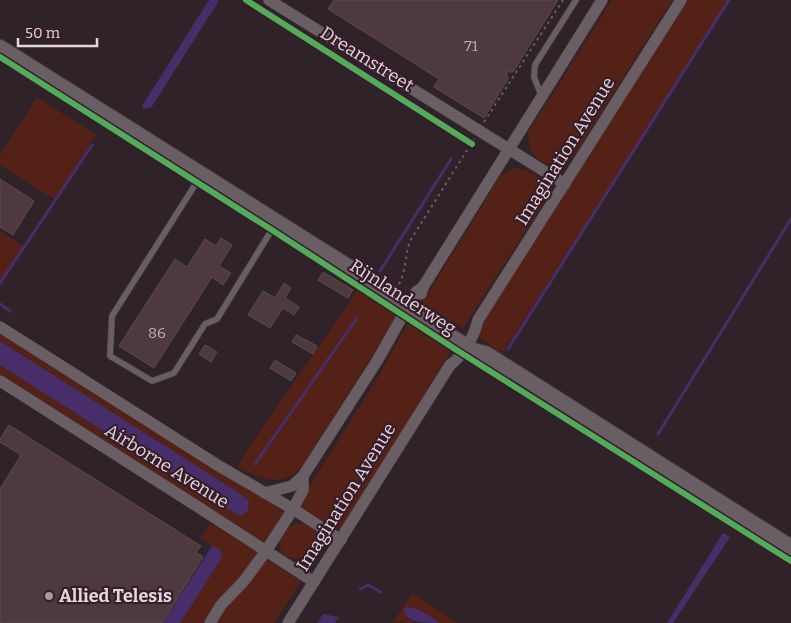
<svg xmlns="http://www.w3.org/2000/svg" width="791" height="623" viewBox="0 0 791 623" font-family="Bitter,serif">
  <rect width="100%" height="100%" fill="#2f2329"/>
  <g fill="#532115">
    <path d="M612,0H672L573,157C553,175 523,158 529,131Z"/>
    <polygon points="687,0 730,0 502,354 476,334"/>
    <polygon points="37,97 96,135 55,200 0,165 0,155"/>
    <path d="M515,168C536,170 548,182 544,203L463,328L422,303L501,175Z"/>
    <polygon points="0,231 24,246 0,287"/>
    <path d="M359,288L397,316L303,465C283,489 261,479 237,467L247,450Z"/>
    <polygon points="408,323 451,350 412,415 340,529 338,530 298,505 375,382"/>
    <polygon points="0,330 282,509 284,515 266,543 264,544 0,378 0,365 191,486 241,494 0,341"/>
    <polygon points="210,523 260,554 252,565 216,603 204,623 180,623 221,559 215,547 201,539"/>
    <path d="M298,523C308,524 324,531 319,544C318,548 315,552 312,555L300,559L287,557C272,546 282,527 298,523Z"/>
    <polygon points="264,558 301,581 274,623 217,623 228,605"/>
    <polygon points="412,593 458,623 440,623 420,610 408,607 404,609 406,618 415,623 393,622"/>
  </g>
  <g fill="#472e6a">
    <polygon points="209,0 218,0 218,2 151,108 143,109 142,106"/>
    <polygon points="0,341 241,494 249,501 248,511 241,516 213,501 0,365"/>
    <polygon points="723,533 730,537 673,623 667,623"/>
    <path d="M212,546C219,548 223,551 221,559L180,623H163Z"/>
    <path d="M407,607C419,607 430,617 440,623C428,623 402,623 404,609Z"/>
    <polygon points="323,614 339,617 335,623 317,623"/>
  </g>
  <g fill="none" stroke-linecap="round" stroke-linejoin="round">
    <g stroke="#472e6a" stroke-width="3">
      <polyline points="380,271 451,159"/>
      <polyline points="0,283 92,145"/>
      <polyline points="0,304 10,311"/>
      <polyline points="508,349 729,0"/>
      <polyline points="658,434 791,219"/>
      <polyline points="255,464 357,318"/>
      <polyline points="360,589 368,585 381,592"/>
    </g>
  </g>
  <g fill="#4e393e" stroke="#584c4f">
    <polygon points="334,0 558,0 513,72 506,72 508,79 484,118 434,87 439,79 328,9"/>
    <polygon points="0,179 34,201 13,235 0,227"/>
    <polygon points="221,238 232,245 219,266 231,273 223,285 212,277 154,368 119,346 175,259 187,267 205,239 216,246"/>
    <polygon points="323,272 353,290 348,298 318,280"/>
    <polygon points="284,283 291,288 285,298 299,307 294,315 283,308 270,328 248,315 263,291 275,298"/>
    <polygon points="296,335 317,346 313,354 292,342"/>
    <polygon points="205,345 217,352 211,362 199,354"/>
    <polygon points="275,360 296,373 291,381 270,368"/>
    <polygon points="9,425 201,546 196,552 203,557 162,623 0,623 0,489 21,455 0,442 0,439"/>
  </g>
  <g fill="none" stroke-linecap="round" stroke-linejoin="round">
    <g stroke="#4b4146" stroke-width="7">
      <g id="lane">
        <polyline points="542,97 534,77 535,65 576,0"/>
        <polyline points="200,177 112,316 110,356 152,381 174,373 205,324 217,319 276,223"/>
      </g>
    </g>
    <g stroke="#4b4146" stroke-width="12">
      <g id="street">
        <polyline points="269,0 565,184"/>
        <polyline points="421,294 423,287 602,0"/>
        <polyline points="0,327 219,466 293,509 341,540"/>
        <polyline points="0,381 195,505 314,582"/>
        <polyline points="265,493 292,486 303,476"/>
        <polyline points="210,623 221,605 244,581 266,551 293,509 303,490 303,476 377,361 416,292 423,287"/>
        <path d="M288,623L450,365C463,356 475,335 478,320L681,0"/>
      </g>
    </g>
    <g stroke="#4b4146" stroke-width="18">
      <polyline id="secondary" points="0,48 392,295 398,304 473,351 487,355 791,548"/>
    </g>
    <g stroke="#695f64" stroke-width="2" stroke-dasharray="2.5 4" stroke-linecap="butt">
      <polyline points="484,122 563,0"/>
      <path d="M399,284C406,271 405,255 410,241L474,139"/>
    </g>
    <use href="#lane" stroke="#695e64" stroke-width="5.5"/>
    <use href="#street" stroke="#695e64" stroke-width="11"/>
    <use href="#secondary" stroke="#695e64" stroke-width="16"/>
    <g stroke="#351d2a" stroke-width="9">
      <g id="cycleway">
        <polyline points="246,0 472,144"/>
        <polyline points="0,57 272,230 455,349 791,561"/>
      </g>
    </g>
    <use href="#cycleway" stroke="#51ab58" stroke-width="6"/>
  </g>
  <circle fill="#a5979d" stroke="#351d2a" stroke-width="2" cx="49" cy="596" r="5"/>
  <g text-anchor="middle" dominant-baseline="central" stroke-width="4.5" stroke-linejoin="round" paint-order="stroke">
    <g font-size="15" fill="#bfaeb4">
      <text x="471" y="46">71</text>
      <text x="157" y="333">86</text>
    </g>
    <g font-size="18" fill="#e5d5dc" stroke="#351d2a">
      <text transform="translate(367 59) rotate(32)">Dreamstreet</text>
      <text transform="translate(565 151) rotate(-58)">Imagination Avenue</text>
      <text transform="translate(403 297) rotate(33)">Rijnlanderweg</text>
      <text transform="translate(167 466) rotate(32)">Airborne Avenue</text>
      <text transform="translate(346 497) rotate(-58)">Imagination Avenue</text>
    </g>
    <g font-size="18" font-weight="bold" fill="#e5d5dc" stroke="#351d2a" text-anchor="start">
      <text x="59" y="596">Allied Telesis</text>
    </g>
  </g>
  <path d="M18 38v8h79v-8" fill="none" stroke="#e5d5dc" stroke-width="2.5"/>
  <text x="25" y="38" font-size="15" fill="#e5d5dc" stroke="#351d2a" stroke-width="4" paint-order="stroke">50 m</text>
</svg>
